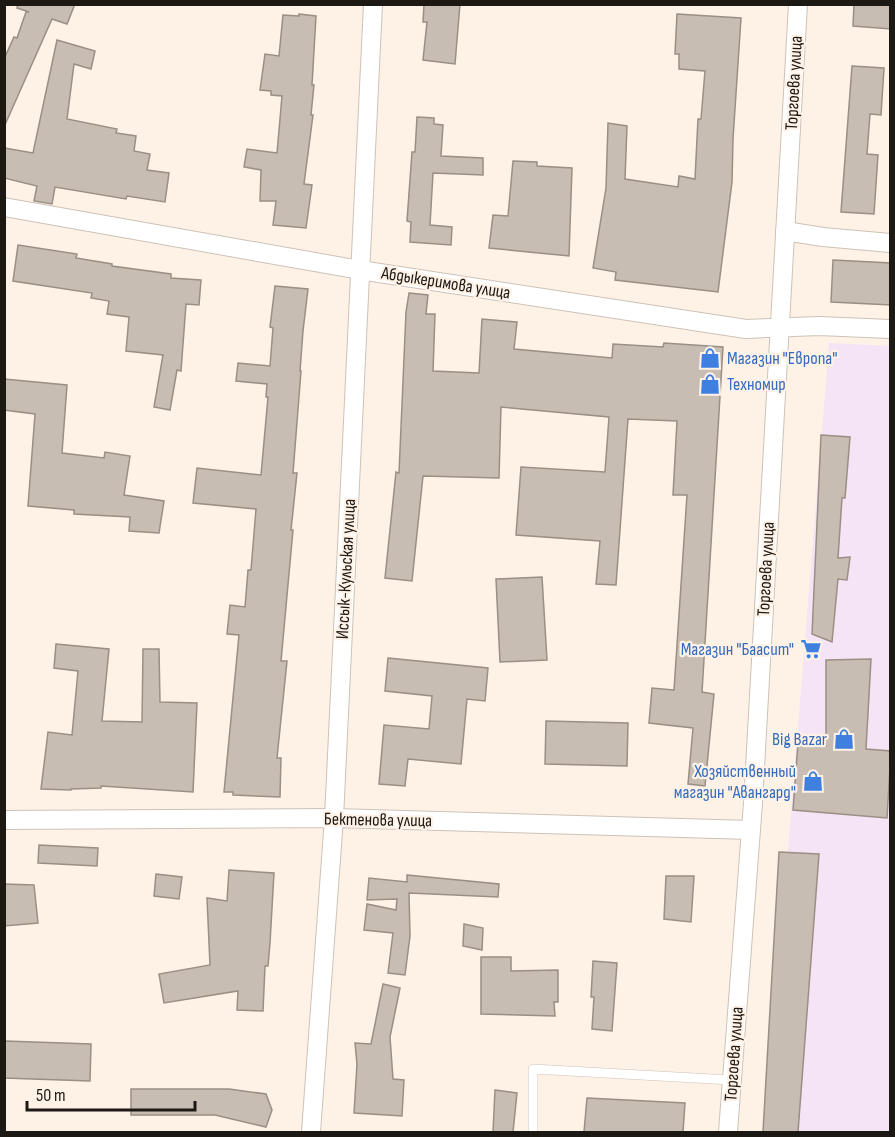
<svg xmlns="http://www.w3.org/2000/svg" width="895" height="1137" viewBox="0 0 895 1137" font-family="'Sofia Sans Condensed',sans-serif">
  <rect width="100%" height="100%" fill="#fef2e7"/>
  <polygon fill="#f5e4f6" points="829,343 890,346 890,1132 765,1132"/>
  <g fill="#c8bdb3" stroke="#998f85" stroke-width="1.5">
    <polygon points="18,4 75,4 67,24 52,19 4,127 4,59 14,37 17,38 26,12 29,12 17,8"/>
    <polygon points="424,4 460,4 455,64 423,60 427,22 423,22"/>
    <polygon points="854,4 891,4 891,29 853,26"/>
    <polygon points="299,14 316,16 312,85 314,85 311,115 313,115 304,184 312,185 306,228 273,225 276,201 260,201 261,170 244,167 247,149 277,153 282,96 271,95 271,91 260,90 265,54 279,56 283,15 299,16"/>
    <polygon points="677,14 741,18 733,139 732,182 718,292 615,280 616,272 593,268 606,188 608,123 627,126 625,179 678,187 679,176 695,179 698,119 701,119 705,71 679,69 679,54 675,54"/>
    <polygon points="57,40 95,51 91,69 74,64 67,119 117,129 116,133 136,136 134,151 150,154 147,170 169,173 165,202 127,196 126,199 55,187 52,204 34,201 37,186 4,178 4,148 33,153"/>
    <polygon points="852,66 884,68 881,115 870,114 867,154 878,155 874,214 841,212"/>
    <polygon points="417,117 434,118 434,124 443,125 441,156 483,158 483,175 433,173 430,225 452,227 451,245 410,242 411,222 407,221 412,152 415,152"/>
    <polygon points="513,161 537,162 537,166 572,168 569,256 489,248 493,215 508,216"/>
    <polygon points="18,245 77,254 76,258 112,264 112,266 171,274 171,278 201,280 199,305 186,304 181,371 177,370 170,410 154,407 163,355 126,351 129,317 107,314 109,301 91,298 92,293 13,281"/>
    <polygon points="833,260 891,263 891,305 831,302"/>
    <polygon points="275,286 308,289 303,331 300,371 301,371 293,473 297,473 291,530 293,530 281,661 287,661 277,758 281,758 280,797 233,795 233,792 224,792 239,635 227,634 230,605 245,607 248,570 251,570 256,509 193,503 197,468 261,475 268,397 266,397 267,384 236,381 238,363 270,366 273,328 270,327"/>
    <polygon points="409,293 428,295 426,314 435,314 433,371 479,373 482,319 517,322 514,349 612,358 613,344 663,347 664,343 723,347 702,692 714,694 705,786 688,784 693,728 649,723 652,688 674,690 687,495 673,495 677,421 628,419 616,585 596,584 600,541 516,535 521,467 605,472 609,417 501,407 499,478 423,476 412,581 385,578 396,472 399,473 406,312"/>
    <polygon points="4,379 67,385 62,453 104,458 105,452 130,456 124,495 164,501 159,533 129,531 130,517 74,514 74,510 28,506 35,414 4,410"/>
    <polygon points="821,435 850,437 845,498 842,498 838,558 850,557 847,580 838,579 832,642 812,634"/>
    <polygon points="542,577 547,660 500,662 496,579"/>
    <polygon points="56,644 109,649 102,721 142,722 143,649 159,649 160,702 197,703 193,792 101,786 101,788 71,789 71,790 41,789 48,732 72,735 78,671 54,668"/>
    <polygon points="388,658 488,668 485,701 467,699 461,764 408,759 405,786 379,784 384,725 429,729 432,696 385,691"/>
    <polygon points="871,659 866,749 891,751 887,818 793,810 798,743 826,746 826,660"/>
    <polygon points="546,721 628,723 627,766 545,764"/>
    <polygon points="39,845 98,848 97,866 38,863"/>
    <polygon points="779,852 819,854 798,1132 763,1132"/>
    <polygon points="229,870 274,873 270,943 268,966 265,966 263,1011 237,1010 238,991 164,1003 159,974 210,965 207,898 227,901"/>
    <polygon points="156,874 182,877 179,899 154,896"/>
    <polygon points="407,875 499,884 498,897 409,893 410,936 405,975 388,973 393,933 364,930 367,904 396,910 397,899 367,900 369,878 407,882"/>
    <polygon points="666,876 694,876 691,922 664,919"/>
    <polygon points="4,884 34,885 38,923 4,926"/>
    <polygon points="464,924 483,928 482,950 463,946"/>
    <polygon points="481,957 511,957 511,971 558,970 558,1002 554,1002 555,1016 481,1014"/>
    <polygon points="593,961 617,963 612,1031 592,1029 594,997 591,997"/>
    <polygon points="383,984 400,988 390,1037 393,1079 404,1080 402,1116 354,1113 357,1064 355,1043 371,1044"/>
    <polygon points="5,1041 91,1044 90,1081 4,1078"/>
    <polygon points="131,1089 229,1089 266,1094 272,1110 266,1127 215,1115 131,1115"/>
    <polygon points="495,1090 517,1093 513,1132 493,1132"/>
    <polygon points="587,1098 685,1103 683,1132 584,1132"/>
  </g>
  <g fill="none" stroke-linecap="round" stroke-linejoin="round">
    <g stroke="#cdc2b8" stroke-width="10">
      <polyline id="service" points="533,1132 533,1069 731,1080"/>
    </g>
    <g stroke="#cdc2b8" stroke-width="20">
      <g id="minor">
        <polyline points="4,207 360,270 746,329 819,326 890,329"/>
        <polyline points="785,231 823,237 890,243"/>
        <polyline points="4,820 334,818 751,830"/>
        <polyline points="311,1132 334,818 373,4"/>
        <polyline points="728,1132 753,803 798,4"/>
      </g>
    </g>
    <use href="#service" stroke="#fff" stroke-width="9"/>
    <use href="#minor" stroke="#fff" stroke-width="18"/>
  </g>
  <defs>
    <g id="shop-bare" transform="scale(1.62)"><path d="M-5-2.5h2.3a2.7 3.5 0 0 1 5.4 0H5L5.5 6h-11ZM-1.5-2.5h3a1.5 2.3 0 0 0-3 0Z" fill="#3f7fe0" stroke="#fef2e7" stroke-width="2.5" paint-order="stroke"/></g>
    <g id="supermarket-bare" transform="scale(1.62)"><path d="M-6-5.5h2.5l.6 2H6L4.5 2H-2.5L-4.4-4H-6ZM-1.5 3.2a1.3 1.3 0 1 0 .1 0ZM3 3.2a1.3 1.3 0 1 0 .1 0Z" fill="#3f7fe0" stroke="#fef2e7" stroke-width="2.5" paint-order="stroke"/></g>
  </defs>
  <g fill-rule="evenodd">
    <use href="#shop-bare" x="710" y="358"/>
    <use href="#shop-bare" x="710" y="384"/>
    <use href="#supermarket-bare" x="811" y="649"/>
    <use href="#shop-bare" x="844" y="739"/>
    <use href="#shop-bare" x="813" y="781"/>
  </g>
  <g text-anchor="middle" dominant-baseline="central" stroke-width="4.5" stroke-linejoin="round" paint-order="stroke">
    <g font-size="18" fill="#1c1814" stroke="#fef2e7">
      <text transform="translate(794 83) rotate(-87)">Торгоева улица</text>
      <text transform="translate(446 283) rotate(9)">Абдыкеримова улица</text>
      <text transform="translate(346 569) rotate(-87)">Иссык-Кульская улица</text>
      <text transform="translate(766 569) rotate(-87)">Торгоева улица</text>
      <text transform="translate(378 820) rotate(1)">Бектенова улица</text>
      <text transform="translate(734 1054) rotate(-86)">Торгоева улица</text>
    </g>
    <g font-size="18" fill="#366cbe" stroke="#fef2e7" text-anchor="end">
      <text x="727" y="358" text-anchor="start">Магазин "Европа"</text>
      <text x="727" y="384" text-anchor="start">Техномир</text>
      <text x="794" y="649">Магазин "Баасит"</text>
      <text x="827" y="739">Big Bazar</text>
      <text x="796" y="771">Хозяйственный<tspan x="796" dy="21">магазин "Авангард"</tspan></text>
    </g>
  </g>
  <rect width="895" height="1137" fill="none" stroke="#1c1814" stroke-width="12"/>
  <path d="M27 1101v9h168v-9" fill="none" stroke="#1c1814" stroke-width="3"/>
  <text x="36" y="1101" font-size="18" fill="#1c1814" stroke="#fef2e7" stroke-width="4.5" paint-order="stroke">50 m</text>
</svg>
